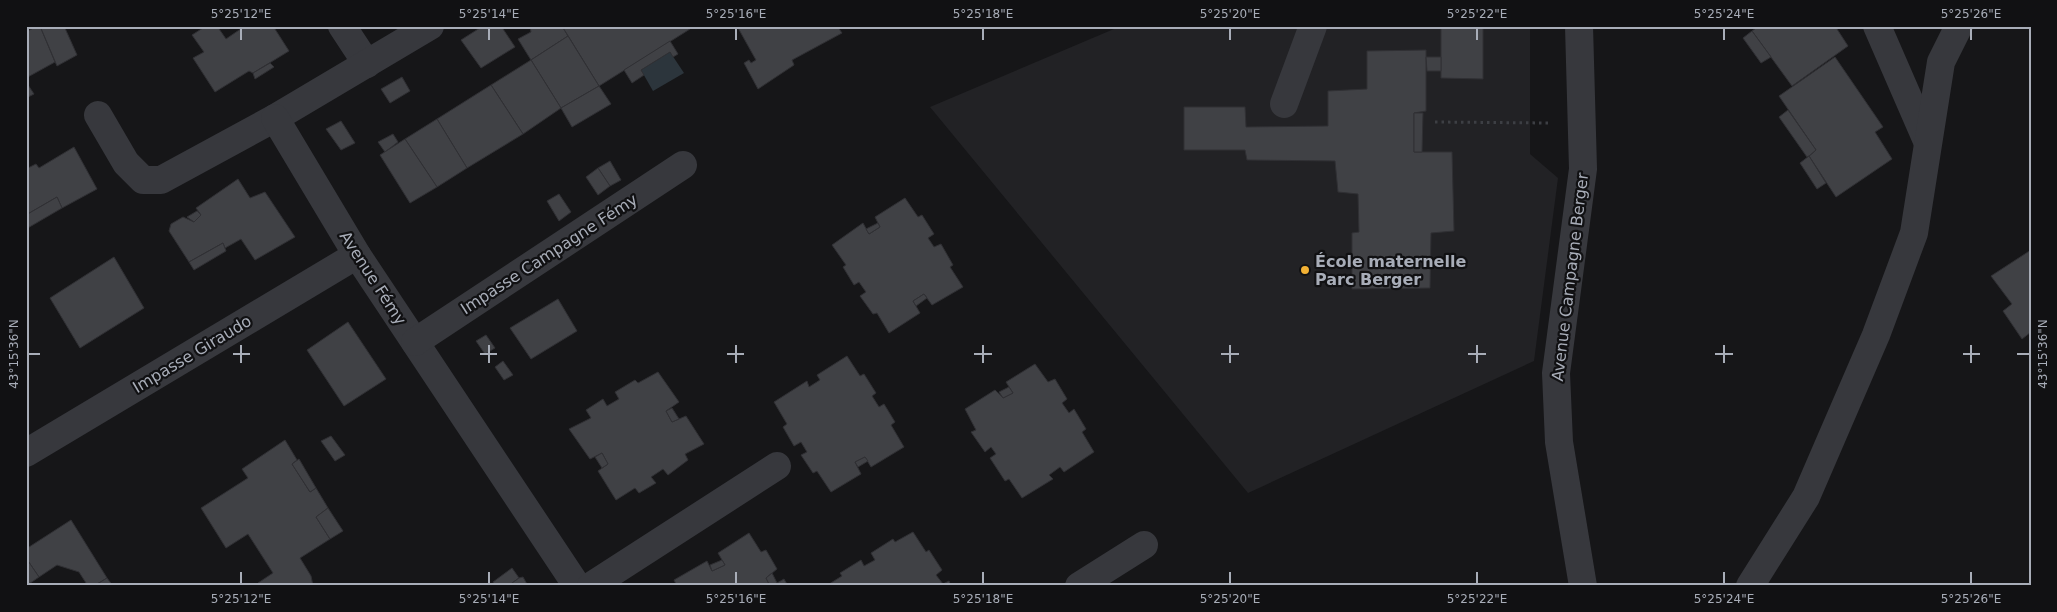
<svg xmlns="http://www.w3.org/2000/svg" width="2057" height="612" viewBox="0 0 2057 612" font-family="'DejaVu Sans',sans-serif">
  <rect width="100%" height="100%" fill="#161618"/>
  <polygon fill="#222225" points="1121,26 1530,26 1530,154 1558,178 1534,361 1248,493 930,107"/>
  <polygon fill="#2c353c" points="670,52 684,73 653,91 641,70"/>
  <g fill="#404145" stroke="#303034">
    <polygon points="37,26 40,26 55,62 26,78 26,32"/>
    <polygon points="40,26 64,26 77,55 57,66"/>
    <polygon points="206,26 217,26 226,39 245,26 273,26 289,51 253,73 249,71 215,92 193,58 204,52 192,35"/>
    <polygon points="483,26 501,26 515,47 481,68 461,40"/>
    <polygon points="530,26 562,26 568,36 531,60 518,39 531,32"/>
    <polygon points="562,26 688,26 690,29 599,86"/>
    <polygon points="737,26 837,26 842,33 792,60 794,65 758,89 744,63 749,60 751,63 756,60"/>
    <polygon points="1441,26 1483,26 1483,79 1441,78"/>
    <polygon points="1759,26 1835,26 1848,46 1792,86 1752,31"/>
    <polygon points="1752,31 1771,57 1761,63 1743,38"/>
    <polygon points="568,36 599,86 561,108 531,60"/>
    <polygon points="670,41 678,54 673,57 670,52 641,70 644,75 632,83 624,70"/>
    <polygon points="1426,50 1426,111 1414,113 1414,152 1452,152 1454,231 1431,233 1430,288 1352,289 1352,233 1359,232 1358,194 1338,192 1335,161 1247,160 1245,150 1184,150 1184,107 1245,107 1246,127 1328,126 1328,91 1367,89 1367,51"/>
    <polygon points="1426,57 1441,57 1441,71 1427,71"/>
    <polygon points="1835,57 1883,127 1875,132 1892,159 1836,197 1809,156 1816,150 1779,96"/>
    <polygon points="531,60 561,108 523,134 491,85"/>
    <polygon points="270,63 274,67 255,79 253,73"/>
    <polygon points="402,77 410,91 390,103 381,89"/>
    <polygon points="26,82 34,94 26,98"/>
    <polygon points="491,85 523,134 467,168 437,119"/>
    <polygon points="599,86 611,104 572,127 561,108"/>
    <polygon points="1788,110 1816,150 1809,156 1807,157 1779,117"/>
    <polygon points="1414,113 1423,113 1422,152 1414,152"/>
    <polygon points="437,119 467,168 437,187 405,139"/>
    <polygon points="341,121 355,143 341,150 326,129"/>
    <polygon points="393,134 398,142 385,152 378,142"/>
    <polygon points="405,139 437,187 410,203 380,155"/>
    <polygon points="74,147 97,189 62,208 57,197 26,215 26,169 36,164 39,168"/>
    <polygon points="1809,156 1826,183 1817,189 1800,163"/>
    <polygon points="610,161 621,180 610,186 598,168"/>
    <polygon points="598,168 610,186 598,195 586,177"/>
    <polygon points="238,179 250,198 265,192 295,237 255,260 241,239 225,248 223,243 189,262 169,231 171,224 183,217 194,222 201,215 196,208"/>
    <polygon points="559,194 571,212 559,221 547,201"/>
    <polygon points="57,197 62,208 26,229 26,215"/>
    <polygon points="905,198 918,217 922,215 934,234 928,238 934,247 941,244 953,265 950,267 963,287 932,305 924,294 913,301 920,313 889,333 877,313 873,314 860,296 866,292 859,282 854,285 843,267 846,265 832,245 863,223 869,234 880,227 875,217"/>
    <polygon points="197,211 201,215 194,222 187,217"/>
    <polygon points="878,223 880,227 869,234 866,229"/>
    <polygon points="223,243 226,251 194,270 189,262"/>
    <polygon points="2031,250 2031,332 2022,339 2003,311 2012,304 1991,276"/>
    <polygon points="114,257 144,308 80,348 50,298"/>
    <polygon points="924,294 927,298 916,306 913,301"/>
    <polygon points="558,299 577,331 531,359 510,328"/>
    <polygon points="348,322 386,379 344,406 307,350"/>
    <polygon points="486,335 495,348 485,354 476,341"/>
    <polygon points="847,356 860,376 864,374 876,393 872,396 879,407 884,404 895,422 891,425 904,447 871,467 865,457 855,462 861,474 831,492 817,471 813,473 801,455 807,452 801,442 794,446 783,427 787,424 774,402 807,381 809,387 820,380 817,375"/>
    <polygon points="503,361 513,375 504,380 495,367"/>
    <polygon points="1035,364 1048,382 1055,379 1067,399 1062,403 1069,413 1074,409 1086,429 1082,432 1094,452 1064,472 1060,467 1049,475 1053,479 1022,498 1009,479 1005,481 990,458 996,454 991,447 985,452 971,432 976,430 965,409 995,390 1003,398 1013,393 1006,382"/>
    <polygon points="658,372 679,402 666,411 672,422 686,416 704,444 685,454 688,460 668,475 663,469 651,477 656,483 639,493 635,488 616,500 598,471 608,464 602,453 590,459 569,429 591,418 586,410 603,399 607,406 619,399 615,392 635,380 638,383"/>
    <polygon points="1009,387 1013,393 1003,398 999,392"/>
    <polygon points="672,408 679,419 672,422 666,411"/>
    <polygon points="331,436 345,455 335,461 321,441"/>
    <polygon points="285,440 297,460 292,464 310,492 316,488 328,508 316,517 330,539 300,558 311,576 313,586 260,586 258,583 273,573 248,534 226,548 201,508 248,478 242,469"/>
    <polygon points="602,453 608,464 602,468 595,457"/>
    <polygon points="865,457 868,461 858,467 855,462"/>
    <polygon points="299,459 316,488 310,492 292,464"/>
    <polygon points="328,508 343,531 330,539 316,517"/>
    <polygon points="71,520 107,578 94,586 88,586 79,572 57,565 39,577 26,558 26,549"/>
    <polygon points="913,532 926,552 929,550 942,570 936,575 943,584 949,581 951,586 826,586 842,576 840,573 861,560 864,566 875,560 871,553 893,539 895,542"/>
    <polygon points="749,533 761,552 766,550 777,569 766,578 770,586 677,586 674,580 707,561 712,571 725,565 718,553"/>
    <polygon points="26,558 39,577 26,586"/>
    <polygon points="722,560 725,565 712,571 710,565"/>
    <polygon points="512,568 519,578 508,586 495,586 493,582"/>
    <polygon points="772,573 777,583 774,586 770,586 766,578"/>
    <polygon points="523,577 528,586 508,586 519,578"/>
    <polygon points="107,578 113,586 94,586"/>
    <polygon points="784,579 788,586 774,586 777,583"/>
  </g>
  <g fill="none" stroke-linecap="round" stroke-linejoin="round">
    <polyline stroke="#3d3f44" stroke-width="3" stroke-dasharray="2.5 4" stroke-linecap="butt" points="1435,122 1549,123"/>
    <g stroke="#37383d" stroke-width="28">
      <polyline points="342,26 367,64"/>
      <polyline points="1579,26 1583,169 1556,373 1559,442 1583,586"/>
      <polyline points="1877,26 1927,141"/>
      <polyline points="1284,104 1313,26"/>
      <polyline points="98,115 126,163 143,180 161,180 275,118 430,26"/>
      <polyline points="275,118 357,255 577,586"/>
      <polyline points="415,342 683,165"/>
      <polyline points="26,453 357,255"/>
      <polyline points="591,586 777,466"/>
      <polyline points="1079,586 1144,545"/>
      <polyline points="1750,586 1806,497 1876,335 1914,233 1941,62 1959,26"/>
    </g>
  </g>
  <path fill="none" stroke="#a8adb8" stroke-width="2" d="M241,28V40M489,28V40M736,28V40M983,28V40M1230,28V40M1477,28V40M1724,28V40M1971,28V40M241,345V363M489,345V363M736,345V363M983,345V363M1230,345V363M1477,345V363M1724,345V363M1971,345V363M28,354H40M233,354H250M480,354H497M727,354H744M974,354H992M1221,354H1239M1468,354H1486M1715,354H1733M1963,354H1980M2017,354H2030M241,572V584M489,572V584M736,572V584M983,572V584M1230,572V584M1477,572V584M1724,572V584M1971,572V584"/>
  <circle fill="#f2b134" stroke="#111113" stroke-width="2" cx="1305" cy="270" r="5"/>
  <g text-anchor="middle" dominant-baseline="central" stroke-width="4.5" stroke-linejoin="round" paint-order="stroke">
    <g font-size="16" fill="#a8adb8" stroke="#111113">
      <text transform="translate(549 254) rotate(-33)">Impasse Campagne Fémy</text>
      <text transform="translate(1570 277) rotate(-83)">Avenue Campagne Berger</text>
      <text transform="translate(373 278) rotate(57)">Avenue Fémy</text>
      <text transform="translate(192 354) rotate(-31)">Impasse Giraudo</text>
    </g>
    <g font-size="16" font-weight="bold" fill="#a8adb8" stroke="#111113" text-anchor="start">
      <text x="1315" y="261">École maternelle<tspan x="1315" dy="18">Parc Berger</tspan></text>
    </g>
  </g>
  <rect width="2057" height="612" fill="none" stroke="#111113" stroke-width="55"/>
  <rect x="28" y="28" width="2002" height="556" fill="none" stroke="#a8adb8" stroke-width="2"/>
  <g font-size="12" text-anchor="middle" fill="#a8adb8">
    <text x="241" y="18">5°25'12"E</text>
    <text x="489" y="18">5°25'14"E</text>
    <text x="736" y="18">5°25'16"E</text>
    <text x="983" y="18">5°25'18"E</text>
    <text x="1230" y="18">5°25'20"E</text>
    <text x="1477" y="18">5°25'22"E</text>
    <text x="1724" y="18">5°25'24"E</text>
    <text x="1971" y="18">5°25'26"E</text>
    <text transform="translate(14 354) rotate(-90)" y="4">43°15'36"N</text>
    <text transform="translate(2043 354) rotate(-90)" y="4">43°15'36"N</text>
    <text x="241" y="603">5°25'12"E</text>
    <text x="489" y="603">5°25'14"E</text>
    <text x="736" y="603">5°25'16"E</text>
    <text x="983" y="603">5°25'18"E</text>
    <text x="1230" y="603">5°25'20"E</text>
    <text x="1477" y="603">5°25'22"E</text>
    <text x="1724" y="603">5°25'24"E</text>
    <text x="1971" y="603">5°25'26"E</text>
  </g>
</svg>
